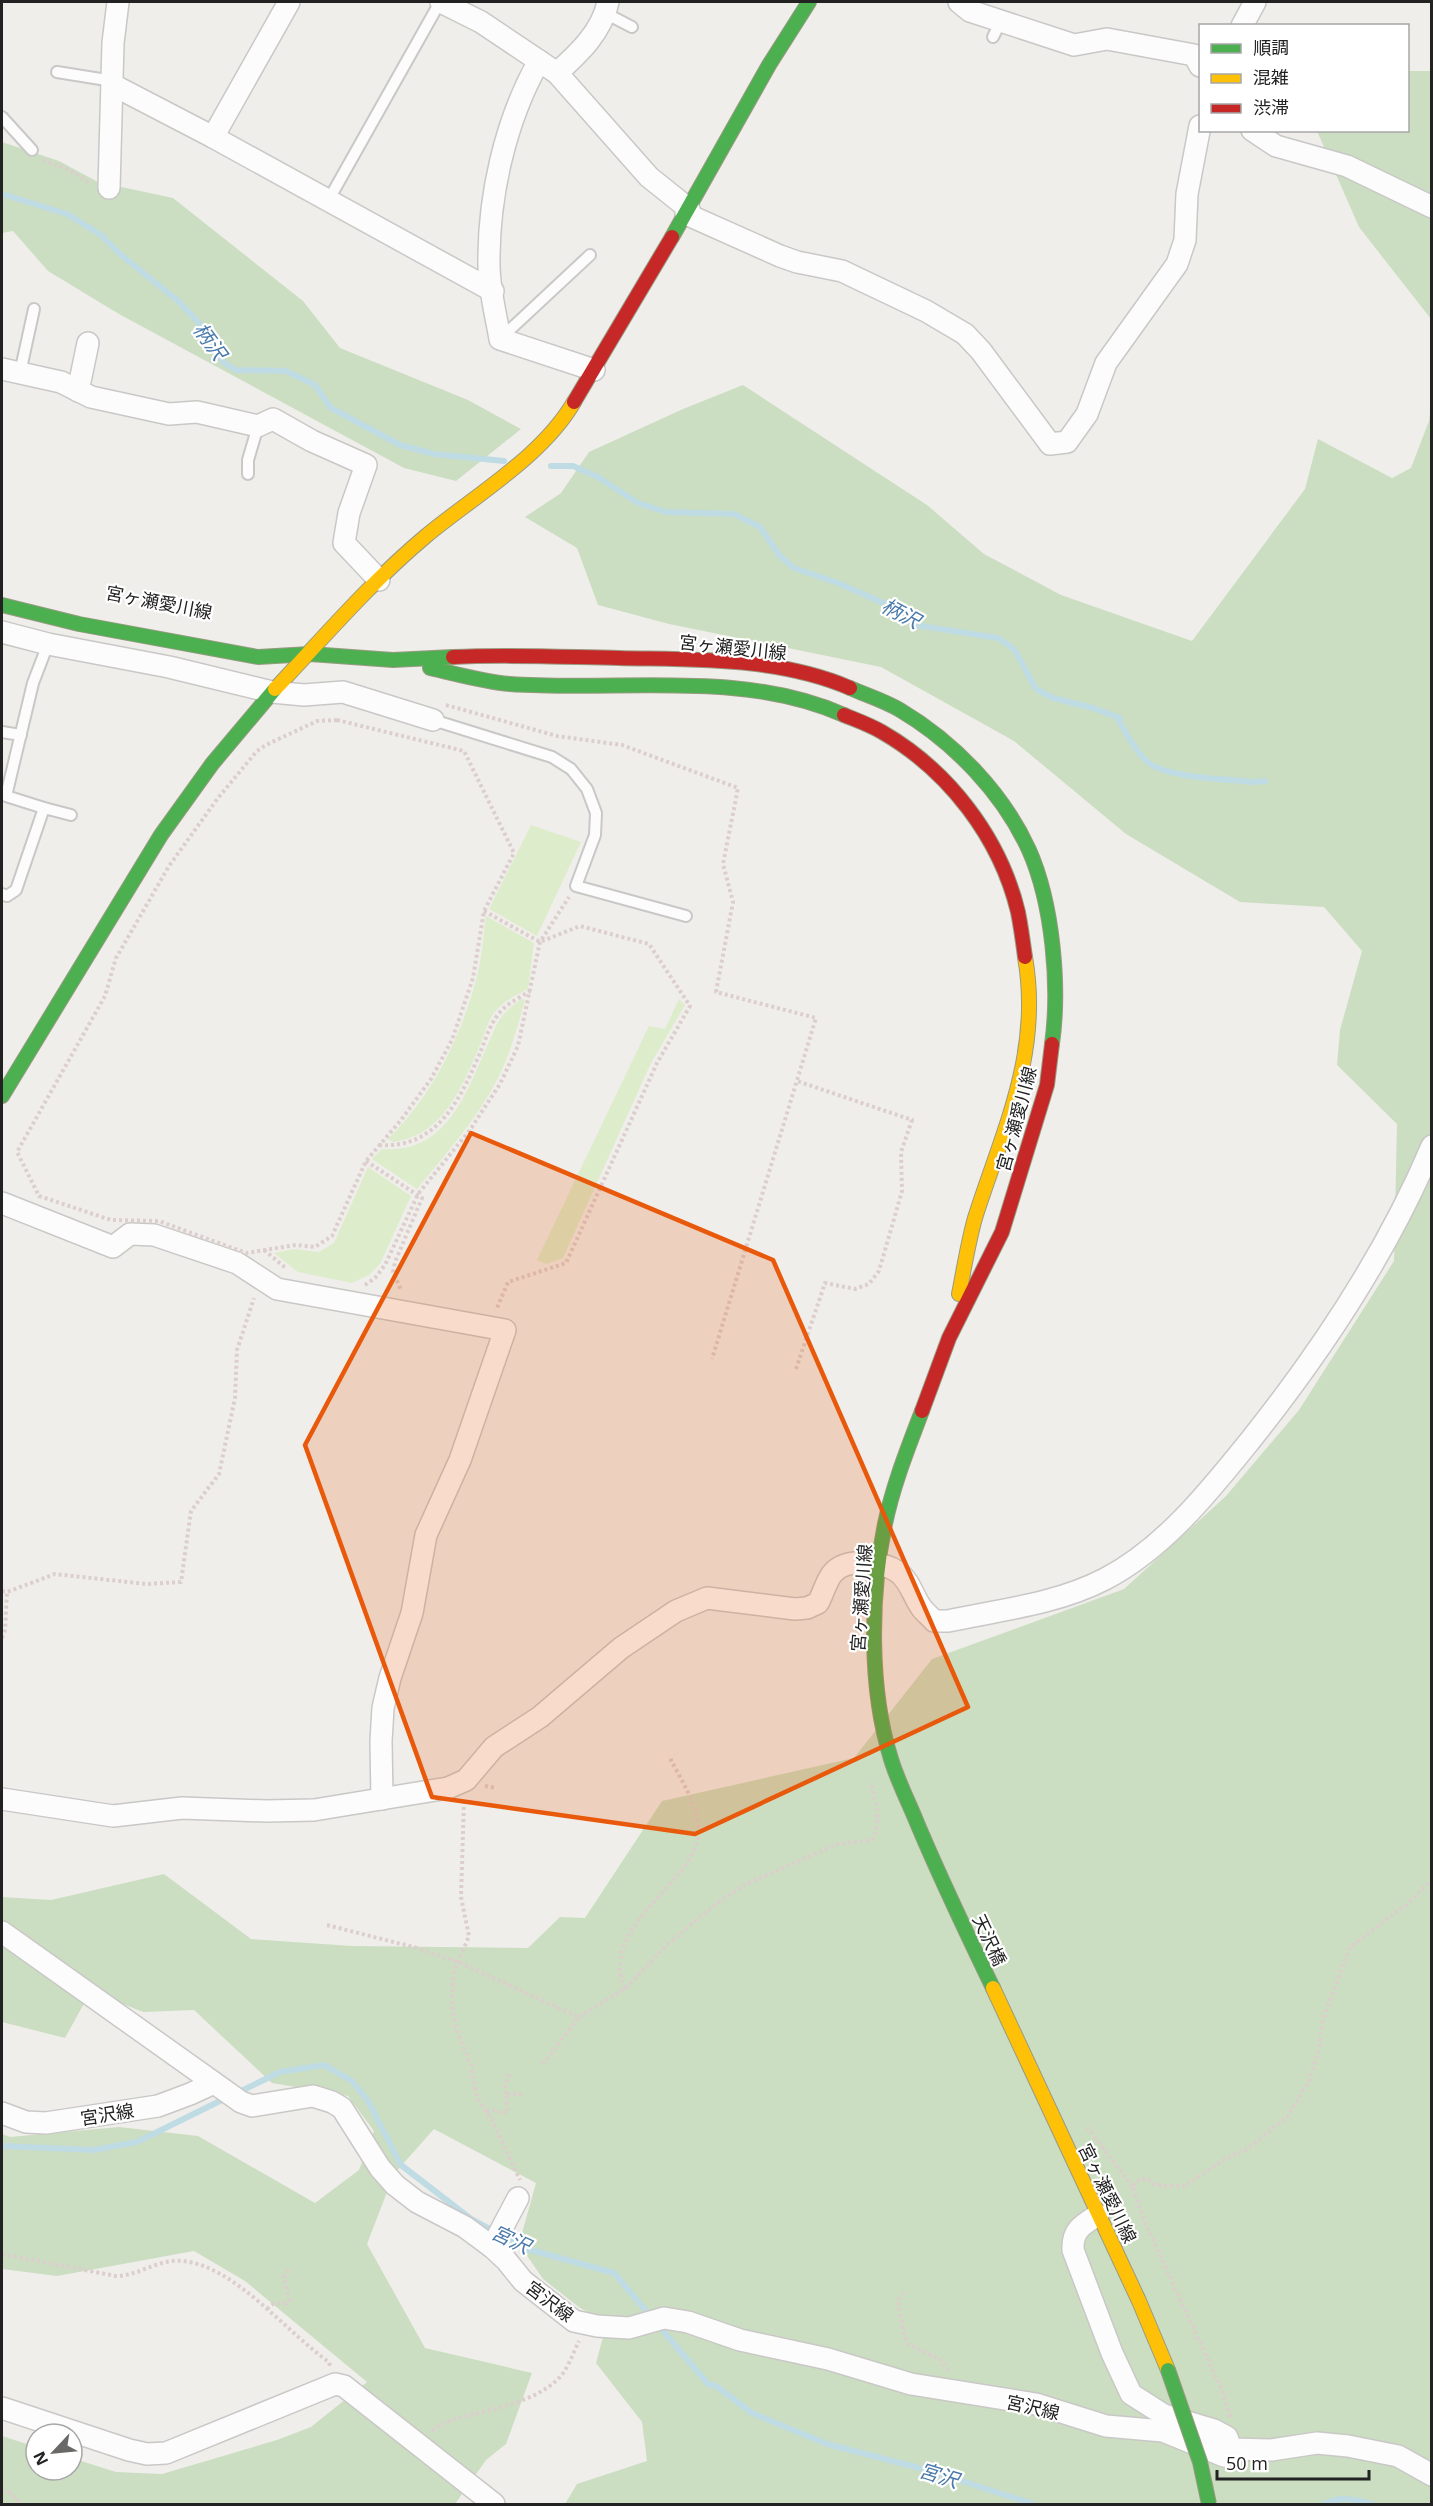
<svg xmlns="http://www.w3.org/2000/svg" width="1433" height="2506" viewBox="0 0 1433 2506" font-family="'Open Sans','Noto Sans JP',sans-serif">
  <rect width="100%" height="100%" fill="#f0eeeb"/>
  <g fill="#ddeccb">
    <polygon points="531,825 581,842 537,936 489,909"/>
    <path d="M486,916L534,943L528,989C516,995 502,1002 494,1013C488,1021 485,1033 481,1043C462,1086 445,1135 393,1142L388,1139C432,1096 460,1039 476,980C482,960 483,937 486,916Z"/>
    <path d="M521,999L525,1000C517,1028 510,1056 496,1082C475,1121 445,1155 417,1189L372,1159L382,1149C447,1154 466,1093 488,1044C493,1034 496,1023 503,1015C508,1009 515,1004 521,999Z"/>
    <polygon points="679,999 685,1005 651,1063 563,1258 546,1264 537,1260 649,1026 665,1029"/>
    <polygon points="368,1167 411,1196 380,1264 369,1275 352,1283 298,1272 274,1253 294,1249 319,1252 334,1243"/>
  </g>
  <g fill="#cbdec1">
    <polygon points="1408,71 1431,71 1431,319 1359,227 1317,131 1408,130"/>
    <polygon points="2,142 59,161 98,182 173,198 303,301 340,348 468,400 521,429 456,481 404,468 119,314 48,271 13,231 2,233"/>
    <polygon points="743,385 927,505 984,554 1061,595 1192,641 1305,489 1318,439 1392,478 1411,468 1429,421 1431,405 1431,2504 565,2504 577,2484 647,2461 642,2422 596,2363 607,2322 580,2308 543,2279 519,2244 536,2183 434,2129 394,2174 367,2244 425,2348 532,2373 506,2444 486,2460 455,2504 2,2504 2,2436 36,2447 36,2470 72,2470 72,2458 116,2472 162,2474 277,2440 311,2427 367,2382 245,2281 194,2251 57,2276 2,2269 2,2134 10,2137 119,2127 198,2136 315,2203 359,2170 374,2131 348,2096 272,2083 194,2010 143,2012 91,1991 65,2038 2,2022 2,1897 51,1900 164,1874 251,1939 352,1946 528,1948 560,1917 585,1918 662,1801 854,1758 932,1659 1124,1589 1226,1496 1299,1410 1394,1261 1397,1124 1337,1065 1340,1030 1362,951 1324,907 1240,902 1126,834 1014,741 881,667 669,624 598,605 577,548 525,517 561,493 589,452 683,409"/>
  </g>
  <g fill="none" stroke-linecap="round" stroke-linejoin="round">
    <g stroke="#bfdbe3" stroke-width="6">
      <polyline points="2,194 67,214 101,235 121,255 177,300 199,323 224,363 236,370 286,371 315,385 331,408 400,445 434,454 504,461"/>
      <path d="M551,466H573L598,477L638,503L666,512L734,514L760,527L780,556L794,568L838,583L888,605L915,625L998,638L1014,649L1036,689L1053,698L1093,708L1120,718L1117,717C1126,733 1135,751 1149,763C1168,778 1227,779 1253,782L1265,781"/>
      <polyline points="237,2093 280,2072 324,2065 352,2081 368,2101 401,2165 471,2219 527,2249 614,2273 708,2384 716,2386 752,2413 827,2444 931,2471 1033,2504"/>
      <polyline points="2,2146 94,2150 137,2142 228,2097"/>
      <path d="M1324,2504C1341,2496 1355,2499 1372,2504"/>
    </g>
    <g stroke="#c9c8c7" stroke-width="14">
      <g id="lane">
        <polyline points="605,13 632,27"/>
        <polyline points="993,37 1001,21"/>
        <polyline points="57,72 113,81"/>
        <polyline points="2,117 32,150"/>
        <polyline points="328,201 440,2"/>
        <polyline points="500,339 590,255"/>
        <polyline points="20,373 34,309"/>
        <polyline points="248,474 248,460 258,426"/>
        <polyline points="433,720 552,757 571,769 587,789 596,813 595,835 576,886 686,916"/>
        <polyline points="2,732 21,735"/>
        <polyline points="44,808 71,815"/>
        <polyline points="2,894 7,896 16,890 44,808 6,796 33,683 48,644"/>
      </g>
    </g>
    <g stroke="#c9c8c7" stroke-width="24">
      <g id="street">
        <polyline points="441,2 481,22 557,73 649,177 689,209"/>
        <polyline points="959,2 970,11 1074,45 1107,39 1194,55 1200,66"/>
        <polyline points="1242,26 1255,2"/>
        <path d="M539,61C505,121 488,197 489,266C489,289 496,315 500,339L594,370"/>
        <path d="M557,73C578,54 602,32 608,2"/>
        <polyline points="113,85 213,137 493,291"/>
        <polyline points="1252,130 1276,146 1347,166 1432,207"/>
        <polyline points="213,137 289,2"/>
        <polyline points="109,188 113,43 118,2"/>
        <polyline points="686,214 780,256 797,262 842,271 926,311 965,334 981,351 1050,444 1067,442 1087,414 1106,363 1177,264 1185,240 1187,194 1200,126"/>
        <polyline points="2,369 61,382 91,397 169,414 197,412 258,426 273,419 312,441 366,465 349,513 344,543 379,580"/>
        <polyline points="78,391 88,343"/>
        <polyline points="2,632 48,644 169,667 272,692 304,695 343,692 433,720"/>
        <polyline points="2,1203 113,1247 130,1234 154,1235 237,1263 277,1289 505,1330 460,1460 426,1535 412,1613 390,1678 383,1708 381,1741 382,1799"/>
        <path d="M2,1799L113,1816L182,1808L266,1811L314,1810L448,1788L466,1780L494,1747L540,1717L621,1648L676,1611L707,1598L795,1609L807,1608L818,1603C823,1594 826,1582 832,1574C845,1557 882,1561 898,1572C910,1581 913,1596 921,1607C924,1612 930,1616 934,1621H948C1000,1610 1057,1604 1105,1579C1163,1549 1208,1493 1249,1442C1321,1352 1387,1253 1432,1146"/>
        <polyline points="2,1932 241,2102 252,2106 313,2096 332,2102 342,2108 380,2168 395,2185 417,2202 465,2227 492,2247 506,2260 523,2281 574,2321 597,2326 629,2328 664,2318 688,2322 740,2340 828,2359 911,2384 1036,2404 1106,2426 1163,2431 1224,2456 1231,2449 1271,2450 1317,2443 1348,2446 1398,2456 1432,2475"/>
        <polyline points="2,2113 26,2122 46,2123 158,2106 190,2094 214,2083"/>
        <path d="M1098,2215C1082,2225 1072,2230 1073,2250L1112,2353L1131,2394L1164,2415L1214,2430L1227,2437L1231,2449"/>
        <polyline points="492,2247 518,2198"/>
        <polyline points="2,2408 129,2450 147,2454 166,2453 335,2384 344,2386 494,2504"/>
      </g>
    </g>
    <g stroke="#999a82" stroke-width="16">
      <g id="fast">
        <polyline points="672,237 769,65 809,2"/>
        <polyline points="2,605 79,624 258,657 310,654 393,660 453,657"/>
        <path d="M430,668C457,674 483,682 510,684C620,692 740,669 844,715"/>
        <path d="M850,688C866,695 885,701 900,710C954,742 1003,793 1029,850C1053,904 1060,987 1052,1044"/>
        <polyline points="2,1096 161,835 212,764 275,689"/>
        <path d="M922,1411C908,1448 893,1485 885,1524C870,1596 869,1689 891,1759C897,1779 907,1799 915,1818C939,1876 966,1932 993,1988"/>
      </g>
    </g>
    <g stroke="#999a82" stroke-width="16">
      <g id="slow">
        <path d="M275,689C324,637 371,582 426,536C474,496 542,457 574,402"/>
        <path d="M959,1294C964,1269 968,1243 975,1218C1003,1130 1042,1053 1025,957"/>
        <polyline points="993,1988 1139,2301 1168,2370"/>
      </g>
    </g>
    <g stroke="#999a82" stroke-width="16">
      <g id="jam">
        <polyline points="574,402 672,237"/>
        <path d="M453,657C509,654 564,657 619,658C696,660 778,657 850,688"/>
        <path d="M844,715C856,720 870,725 882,732C948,770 1000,837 1018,912C1021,927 1023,942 1025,957"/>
        <polyline points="922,1411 949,1338 1002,1232 1047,1085 1052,1044"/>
      </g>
    </g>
    <g stroke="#dccecd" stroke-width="4" stroke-dasharray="3 3" stroke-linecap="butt">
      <polyline points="43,160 69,170 90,183"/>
      <polyline points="446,705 557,736 622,745 738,788 723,864 733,902 716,992 816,1018 712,1359"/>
      <polygon points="337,720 464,751 514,853 484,911 473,978 452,1040 431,1079 401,1120 366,1161 332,1236 315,1247 296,1245 246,1253 159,1221 111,1220 39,1196 17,1152 105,996 116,958 169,866 218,798 257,751 266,745 317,721"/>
      <polyline points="484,911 540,942 580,926 649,944 690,1006 657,1063 566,1263 508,1282 497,1308"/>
      <path d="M379,1145C437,1149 460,1100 480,1053C485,1041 489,1027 497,1016C504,1005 519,998 530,991"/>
      <polyline points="366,1161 422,1198 395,1262 393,1272 401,1290"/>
      <polyline points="264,1250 287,1269"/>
      <polyline points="365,1285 375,1278 385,1265 418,1194 470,1130 500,1084 518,1046 540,942 569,897"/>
      <polyline points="796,1369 825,1283 855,1289 869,1284 879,1271 902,1191 901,1152 912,1120 797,1081"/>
      <polyline points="2,1591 7,1592 55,1574 146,1584 181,1582 191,1511 219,1474 235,1398 237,1350 254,1298"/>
      <polyline points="2,1638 5,1630 7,1592"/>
      <polyline points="485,1786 496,1788"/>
      <polyline points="464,1801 461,1897 469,1936 453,1974 452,2006 456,2027 471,2066 477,2097 492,2120 520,2180"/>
      <polyline points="327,1925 417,1948 458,1962 579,2017"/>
      <path d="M626,1988C595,1932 690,1885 698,1838C702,1809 681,1781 669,1756"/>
      <path d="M543,2064L579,2017L626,1988L668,1944L712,1907L744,1885L838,1844L872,1840C883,1823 874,1801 871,1781"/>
      <polyline points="506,2094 505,2087 510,2072"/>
      <polyline points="486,2111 495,2110 502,2113 508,2112 506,2094 521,2094 523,2092"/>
      <polyline points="1087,2127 1132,2186"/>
      <path d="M2,2254L116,2276C139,2276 159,2258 183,2261C235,2266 287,2333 329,2362L330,2366"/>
      <polyline points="904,2292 898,2301 904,2335 908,2344 939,2359 948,2370"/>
      <polyline points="267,2309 273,2304 286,2303 289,2300 284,2277 290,2269"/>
      <polyline points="1230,2417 1224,2395 1144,2220 1132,2186 1140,2179 1147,2179 1154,2184 1165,2186 1185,2186 1225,2159 1249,2148 1288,2116 1309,2081 1319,2049 1323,2019 1350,1947 1406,1905 1432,1880"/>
      <path d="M432,2431C442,2422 457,2418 470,2415C500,2407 536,2401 559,2378C568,2369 573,2353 579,2341"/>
      <polyline points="2,2491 10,2493 21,2504"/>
    </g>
    <use href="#lane" stroke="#fdfcfc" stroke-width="10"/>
    <use href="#street" stroke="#fdfcfc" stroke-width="21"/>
    <use href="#fast" stroke="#4caf50" stroke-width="14"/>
    <use href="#slow" stroke="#ffc107" stroke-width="14"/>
    <use href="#jam" stroke="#c62828" stroke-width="14"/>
    <g stroke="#999a82" stroke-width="16" stroke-linecap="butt">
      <polyline id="fast-bridge" points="1168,2370 1200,2462 1209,2504"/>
    </g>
    <use href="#fast-bridge" stroke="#4caf50" stroke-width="14"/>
  </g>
  <path fill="#e8590c" fill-opacity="0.2" stroke="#e8590c" stroke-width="4.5" stroke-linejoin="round" d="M471,1133L773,1260L968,1707L695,1834L432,1797L305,1445Z"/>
  <g text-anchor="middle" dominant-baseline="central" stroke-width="4.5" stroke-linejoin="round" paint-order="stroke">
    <g font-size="18" fill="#222" stroke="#fff">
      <text transform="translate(159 602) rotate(11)">宮ヶ瀬愛川線</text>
      <text transform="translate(733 647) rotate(6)">宮ヶ瀬愛川線</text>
      <text transform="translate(1016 1119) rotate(-75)">宮ヶ瀬愛川線</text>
      <text transform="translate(861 1598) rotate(-86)">宮ヶ瀬愛川線</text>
      <text transform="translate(990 1940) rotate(65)">天沢橋</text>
      <text transform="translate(107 2114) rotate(-9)">宮沢線</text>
      <text transform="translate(1108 2193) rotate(64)">宮ヶ瀬愛川線</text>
      <text transform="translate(550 2301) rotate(37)">宮沢線</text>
      <text transform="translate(1033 2407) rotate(13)">宮沢線</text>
    </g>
    <g font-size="20" font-style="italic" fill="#4a7aab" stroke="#fff">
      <text transform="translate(210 341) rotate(54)">柄沢</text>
      <text transform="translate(901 613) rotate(28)">柄沢</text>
      <text transform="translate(511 2239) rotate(25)">宮沢</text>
      <text transform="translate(939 2475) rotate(17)">宮沢</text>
    </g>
  </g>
  <rect width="1433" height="2506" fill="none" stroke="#222222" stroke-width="6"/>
  <rect x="1199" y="24" width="210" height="108" fill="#ffffff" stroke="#a7a7a7" stroke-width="1.5"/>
  <rect x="1211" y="44" width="30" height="9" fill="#4caf50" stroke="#a7a7a7" stroke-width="1.5"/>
  <text x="1253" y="54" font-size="18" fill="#222222">順調</text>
  <rect x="1211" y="74" width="30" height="9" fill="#ffc107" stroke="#a7a7a7" stroke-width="1.5"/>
  <text x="1253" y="84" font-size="18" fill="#222222">混雑</text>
  <rect x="1211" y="104" width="30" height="9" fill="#c62828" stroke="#a7a7a7" stroke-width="1.5"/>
  <text x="1253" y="114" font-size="18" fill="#222222">渋滞</text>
  <g transform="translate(54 2452) rotate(244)"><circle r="28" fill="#ffffff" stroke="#a7a7a7" stroke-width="1.5"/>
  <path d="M0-4.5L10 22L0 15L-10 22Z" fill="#6a6968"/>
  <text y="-9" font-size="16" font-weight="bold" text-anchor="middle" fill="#222222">N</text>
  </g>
  <path d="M1217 2470v9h152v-9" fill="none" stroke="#222222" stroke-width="3"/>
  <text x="1226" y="2470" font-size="18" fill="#222222" stroke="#ffffff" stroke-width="4.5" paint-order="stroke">50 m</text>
</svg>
